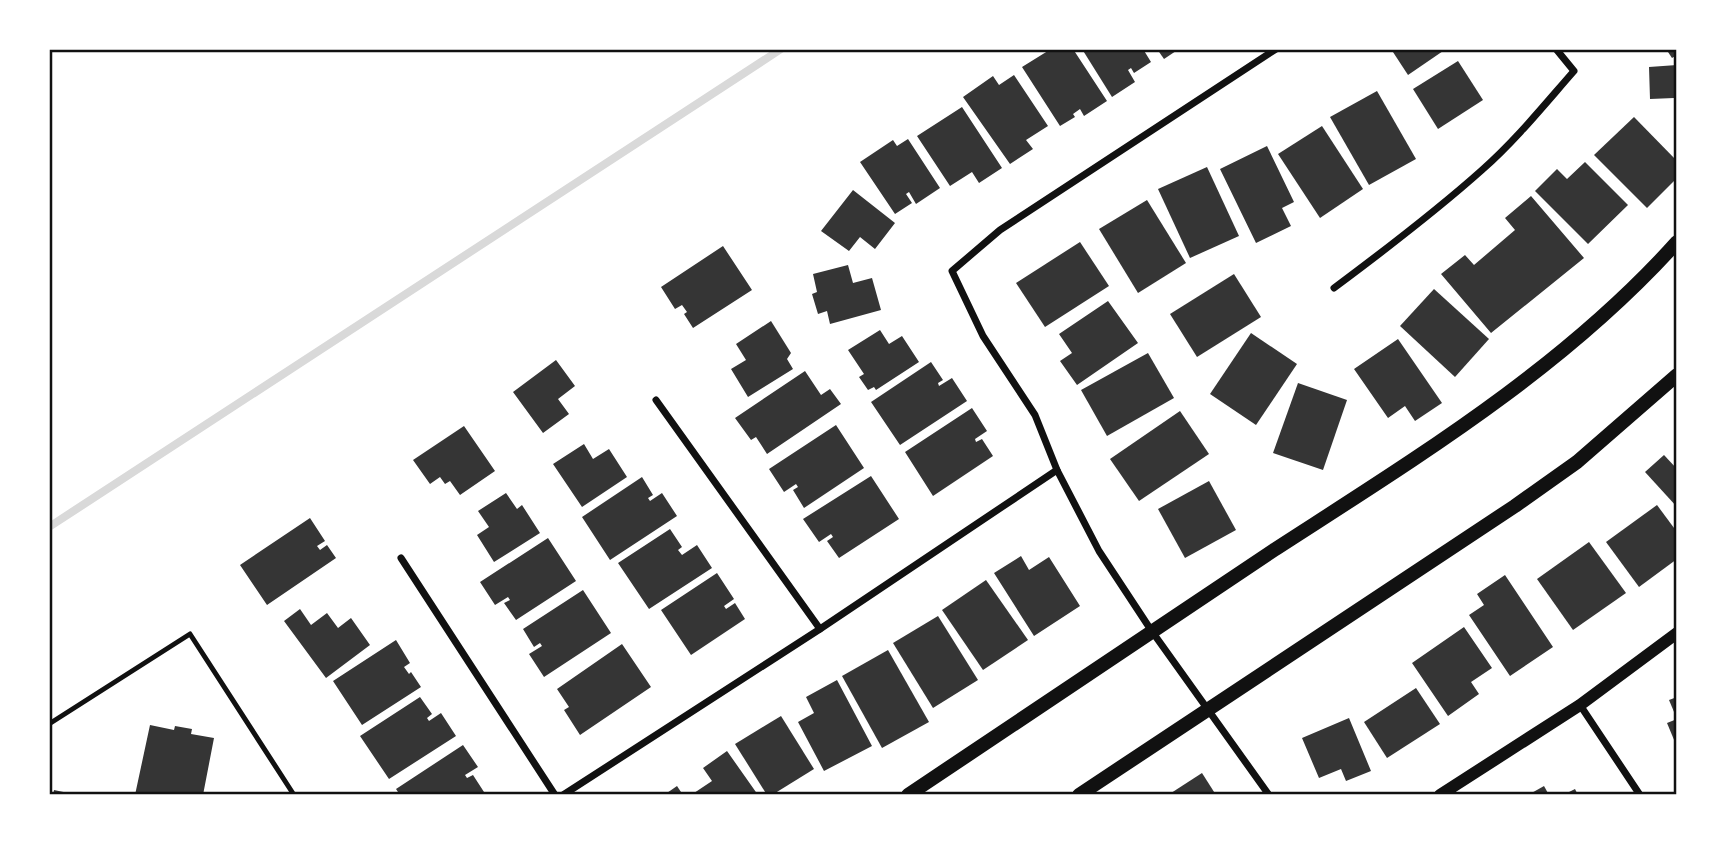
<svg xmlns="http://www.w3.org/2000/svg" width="1726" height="844" viewBox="0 0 1726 844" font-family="Signika,sans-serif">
  <rect width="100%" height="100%" fill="#fff"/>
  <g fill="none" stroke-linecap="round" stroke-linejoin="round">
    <polyline stroke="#d9d9d9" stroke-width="8" points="49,527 781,49"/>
  </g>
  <g fill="#353535">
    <polygon points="1051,49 1073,49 1107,101 1084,116 1080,109 1073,114 1075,117 1060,126 1022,67"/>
    <polygon points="1082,49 1143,49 1151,62 1134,73 1131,68 1128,70 1135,82 1112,97"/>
    <polygon points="1157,49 1179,49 1164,59"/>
    <polygon points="1391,49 1446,49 1408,75"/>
    <polygon points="1666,49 1677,49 1677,55 1672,58"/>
    <polygon points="1458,61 1483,100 1438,129 1413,89"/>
    <polygon points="1677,65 1677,105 1675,105 1674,98 1650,99 1649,67"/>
    <polygon points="1014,75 1048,126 1026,140 1033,149 1010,164 963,97 993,76 999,85"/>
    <polygon points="1377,91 1416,159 1369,185 1330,117"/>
    <polygon points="962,107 1002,168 979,183 972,172 950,186 917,136"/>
    <polygon points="1634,117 1677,161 1677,178 1647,208 1594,155"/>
    <polygon points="1322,126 1363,189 1320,218 1278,154"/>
    <polygon points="908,139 940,188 916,204 909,192 906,194 912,203 895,214 860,162 893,140 897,146"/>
    <polygon points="1267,146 1294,202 1282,208 1291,226 1256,243 1220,169"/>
    <polygon points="1585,162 1628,205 1588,244 1535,191 1557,169 1567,179"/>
    <polygon points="1207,167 1239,236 1190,258 1158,189"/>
    <polygon points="853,190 895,223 875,249 860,237 849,251 821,231"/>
    <polygon points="1531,196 1584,258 1491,333 1441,274 1465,255 1474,265 1515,230 1505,218"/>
    <polygon points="1147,200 1186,263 1138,293 1099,229"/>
    <polygon points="1080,242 1109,286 1045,327 1016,283"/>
    <polygon points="723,246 752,290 693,328 684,314 687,312 682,305 675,309 661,287"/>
    <polygon points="848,265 853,283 872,278 881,310 830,324 827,311 818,314 812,294 817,292 813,274"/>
    <polygon points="1234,274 1261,317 1197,357 1170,314"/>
    <polygon points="1434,289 1489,339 1455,377 1400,326"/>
    <polygon points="1108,301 1138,343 1077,385 1060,361 1072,353 1059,334"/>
    <polygon points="771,321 791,353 787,359 793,369 748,397 731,369 746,360 736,344"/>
    <polygon points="880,330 889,344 902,336 919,362 876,390 874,387 868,390 859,377 864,374 848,350"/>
    <polygon points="1251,333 1297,364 1256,425 1210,394"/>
    <polygon points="1398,339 1442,403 1415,421 1405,406 1388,418 1354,369"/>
    <polygon points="1148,353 1174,398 1107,436 1081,390"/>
    <polygon points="556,360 575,386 558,399 569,414 543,433 513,392"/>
    <polygon points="931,362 943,380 938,383 939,386 952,378 967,401 900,445 871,402"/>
    <polygon points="805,371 821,395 830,389 841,404 767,454 756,437 751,440 735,418"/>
    <polygon points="1298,383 1347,400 1323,470 1273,453"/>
    <polygon points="972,408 987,431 975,439 976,442 982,439 993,456 933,496 905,452"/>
    <polygon points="1180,411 1209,454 1139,501 1110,459"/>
    <polygon points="836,425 864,468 804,508 793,490 798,487 796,484 784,492 769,469"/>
    <polygon points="464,426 495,471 460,495 450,481 445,484 440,477 430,484 413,460"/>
    <polygon points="584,444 593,459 609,449 627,477 582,507 553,464"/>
    <polygon points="1664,455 1677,469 1677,507 1645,472"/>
    <polygon points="871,476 899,519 839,558 827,541 833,537 831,534 819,542 803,519"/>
    <polygon points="642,477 653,495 648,498 650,501 662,493 677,516 610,560 582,517"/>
    <polygon points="1209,481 1236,530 1185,558 1158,509"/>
    <polygon points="506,493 517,509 522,505 540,533 494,562 477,535 489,527 478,511"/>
    <polygon points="1657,505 1677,532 1677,559 1639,587 1606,542"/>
    <polygon points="310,518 325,541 317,546 320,550 327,545 336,558 267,605 240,565"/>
    <polygon points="670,529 682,547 678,550 682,555 697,545 712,568 649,609 618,563"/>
    <polygon points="548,538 576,581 516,620 504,603 510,600 508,597 495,605 480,582"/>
    <polygon points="1589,542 1626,593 1573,630 1537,579"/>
    <polygon points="1021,556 1029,570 1049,557 1080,606 1034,636 994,573"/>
    <polygon points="717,573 734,599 724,606 726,609 735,603 745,619 691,655 661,610"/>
    <polygon points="1505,575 1553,647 1510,676 1469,615 1484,605 1477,594"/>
    <polygon points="986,580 1028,640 983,670 942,610"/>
    <polygon points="583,590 611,633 544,677 529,654 542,646 540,643 534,647 523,629"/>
    <polygon points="300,609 311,625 327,613 338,628 351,618 370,645 326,678 284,621"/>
    <polygon points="938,616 978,680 933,708 893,643"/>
    <polygon points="1464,627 1492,668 1471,682 1479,694 1448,716 1412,663"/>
    <polygon points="396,640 410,663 404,667 409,674 411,672 421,687 362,725 333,681"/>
    <polygon points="622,644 651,687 580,735 564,710 569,707 557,689"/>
    <polygon points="888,650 929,722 882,748 842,676"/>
    <polygon points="837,680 872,746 824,771 798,722 814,713 806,697"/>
    <polygon points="1416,688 1440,724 1387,758 1364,722"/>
    <polygon points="420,697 432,714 427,718 429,721 441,713 456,736 389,779 360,736"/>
    <polygon points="1677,697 1677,719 1669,700"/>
    <polygon points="781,716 814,769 772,795 767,795 735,744"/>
    <polygon points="1349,718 1371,771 1346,781 1341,769 1319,778 1302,738"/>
    <polygon points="1677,719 1677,747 1667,723"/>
    <polygon points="150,725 174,730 175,726 192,729 191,734 214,738 203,795 135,795"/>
    <polygon points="463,745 478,767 465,775 467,778 473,775 484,792 480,795 400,795 396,789"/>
    <polygon points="727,751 758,795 691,795 712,781 703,768"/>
    <polygon points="1202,773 1216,795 1168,795"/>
    <polygon points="677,786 683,795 664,795"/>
    <polygon points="1544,786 1549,795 1528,795"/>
    <polygon points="1575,789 1578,795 1563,795"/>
    <polygon points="54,790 73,794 72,795 53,795"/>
  </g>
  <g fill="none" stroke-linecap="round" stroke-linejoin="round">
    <polyline stroke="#111" stroke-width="5" points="49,724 190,634 294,795"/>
    <g stroke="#111" stroke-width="7">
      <path d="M1334,288C1385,250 1435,212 1482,170C1516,140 1545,104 1574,71L1556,49"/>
      <polyline points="656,400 820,629"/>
      <polyline points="401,558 555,795"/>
      <polyline points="1580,705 1640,795"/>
      <polyline points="563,795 820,629 1057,470"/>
      <polyline points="1269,795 1151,630 1099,551 1057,470 1035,415 983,336 952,271 1000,230 1276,49"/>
    </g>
    <polyline stroke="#111" stroke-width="12" points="1440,795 1580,705 1677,633"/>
    <g stroke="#111" stroke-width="14">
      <path d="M908,795C1029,713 1151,631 1274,550C1416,458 1563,369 1677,242"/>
      <polyline points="1079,795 1515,506 1577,462 1677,375"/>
    </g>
  </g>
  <rect width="1726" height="844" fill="none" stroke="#ffffff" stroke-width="102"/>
  <rect x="51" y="51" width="1624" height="742" fill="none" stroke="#111" stroke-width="2.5"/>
</svg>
